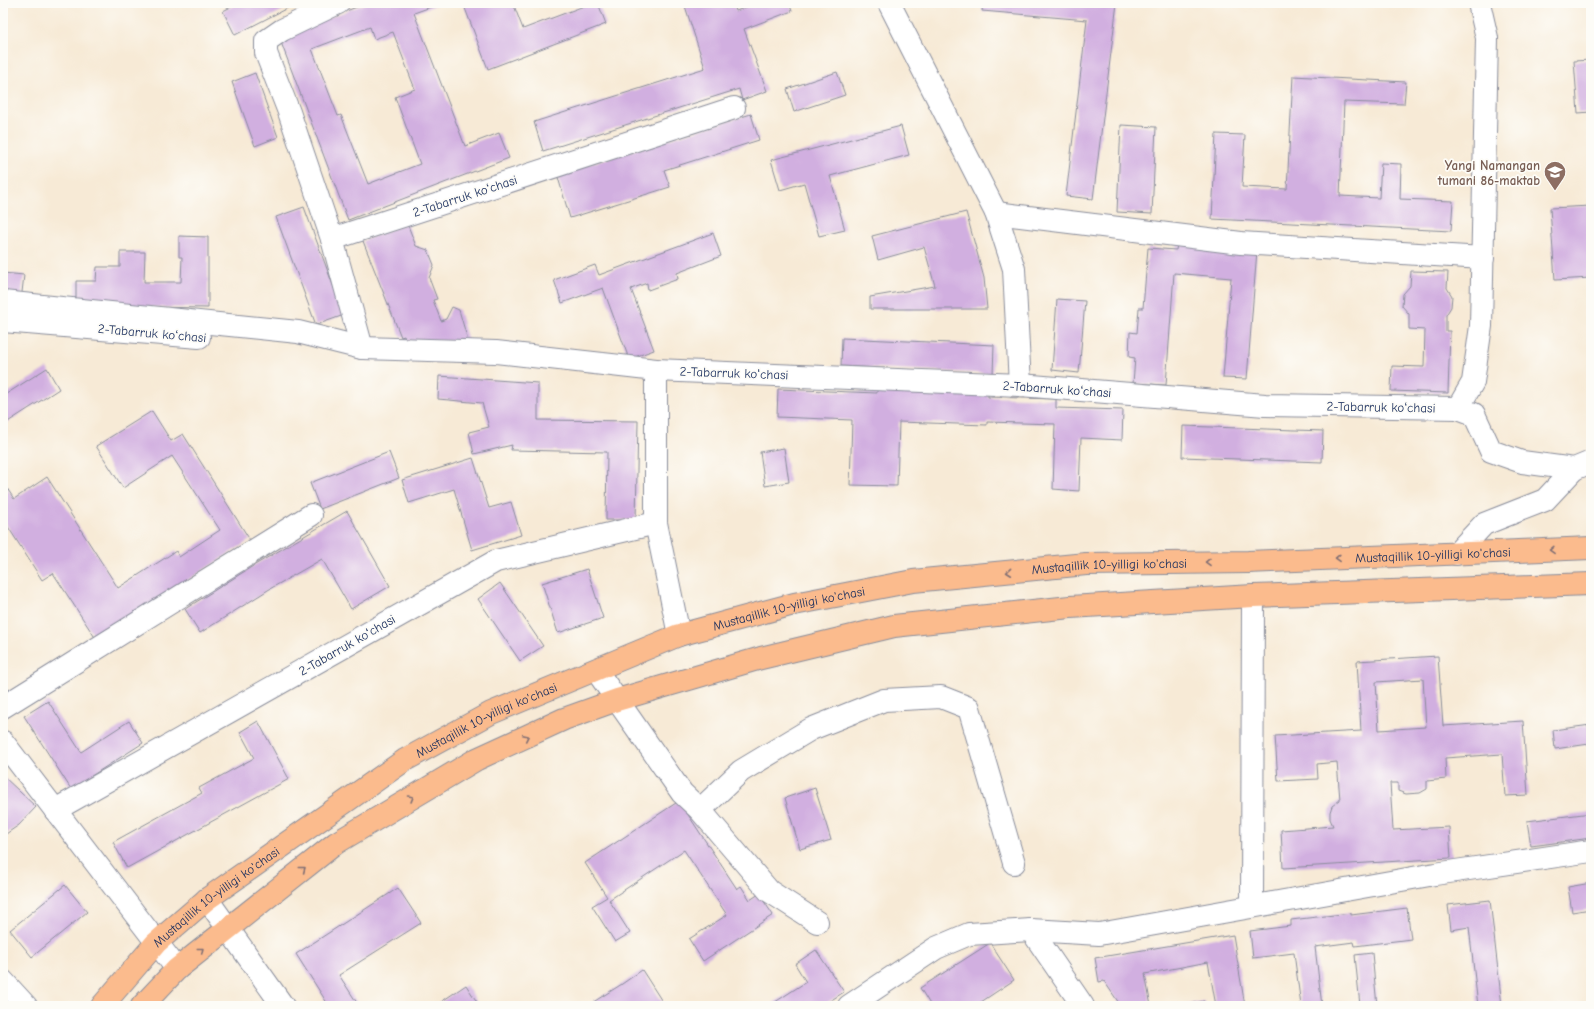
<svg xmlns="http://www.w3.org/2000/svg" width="1594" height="1009" viewBox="0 0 1594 1009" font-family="'Comic Neue',sans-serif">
  <rect width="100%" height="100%" fill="#fdfcf7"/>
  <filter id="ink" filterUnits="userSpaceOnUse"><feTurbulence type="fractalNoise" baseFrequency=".025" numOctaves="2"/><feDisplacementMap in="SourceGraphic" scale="8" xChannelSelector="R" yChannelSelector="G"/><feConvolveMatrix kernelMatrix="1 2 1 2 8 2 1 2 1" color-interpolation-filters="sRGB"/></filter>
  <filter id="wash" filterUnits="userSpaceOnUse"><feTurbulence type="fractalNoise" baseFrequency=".012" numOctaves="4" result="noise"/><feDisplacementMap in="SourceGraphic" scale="16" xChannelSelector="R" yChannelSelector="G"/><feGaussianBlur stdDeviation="0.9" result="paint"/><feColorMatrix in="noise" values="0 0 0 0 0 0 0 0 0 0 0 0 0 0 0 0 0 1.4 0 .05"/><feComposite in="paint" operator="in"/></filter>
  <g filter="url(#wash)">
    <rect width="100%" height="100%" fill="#f7ead6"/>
    <g id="blocks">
      <g fill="#d1afe0" fill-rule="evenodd">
        <polygon points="239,3 297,3 235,35 223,11"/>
        <path d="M367,3H442L414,13L465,146L499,133L509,158L348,220L279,37ZM370,27L374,39L393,32L415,89L395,97L420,164L368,184L341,115L338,116L312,49Z"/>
        <polygon points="463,3 513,3 523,29 592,3 598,3 606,24 488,69"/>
        <polygon points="693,3 733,3 736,11 757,3 789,3 792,11 744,29 767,91 742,100 739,89 543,151 534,122 705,68 685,6"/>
        <polygon points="983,3 1117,3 1093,199 1066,196 1087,20 982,11"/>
        <polygon points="1591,60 1591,112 1578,113 1574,61"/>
        <polygon points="837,72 845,95 794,112 787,89"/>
        <polygon points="255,73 278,137 255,146 232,82"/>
        <polygon points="1293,76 1406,82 1404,104 1344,102 1340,196 1379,198 1381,163 1401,164 1400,199 1453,201 1451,231 1212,219 1216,134 1245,135 1242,187 1287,189"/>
        <polygon points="751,114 759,140 664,170 670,187 570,218 557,174"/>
        <polygon points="1121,125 1156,127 1152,214 1117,212"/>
        <polygon points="901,126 909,155 830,176 845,230 819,236 804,183 780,190 771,160"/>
        <polygon points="1591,206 1591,278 1555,280 1550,208"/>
        <polygon points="304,207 344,315 316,325 276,217"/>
        <polygon points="966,212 984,278 987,309 870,309 870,297 935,286 924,247 878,260 872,236"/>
        <polygon points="407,223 416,246 428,250 434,265 429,278 437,299 433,300 441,321 446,319 452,307 459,310 468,341 406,341 404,336 401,337 363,241"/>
        <polygon points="713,233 721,256 677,273 678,279 648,290 647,283 631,289 654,350 629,359 603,288 562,303 554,280 595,265 599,275"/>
        <polygon points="179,236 208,237 208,308 76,306 76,281 96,281 97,267 120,267 120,252 145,252 144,282 181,282 182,257 179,257"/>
        <polygon points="1177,244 1257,250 1247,379 1223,378 1231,278 1174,273 1166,385 1133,383 1135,358 1129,357 1130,332 1137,333 1139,308 1143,308 1148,248 1176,250"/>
        <polygon points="1411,271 1448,272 1447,288 1452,296 1451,307 1446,315 1446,331 1450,331 1448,393 1391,391 1392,366 1424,367 1425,330 1409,329 1409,314 1402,306 1403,294 1410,286"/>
        <polygon points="3,273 24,275 21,301 3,299"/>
        <polygon points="1057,299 1085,301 1079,373 1052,370"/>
        <polygon points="842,338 994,345 993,374 841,366"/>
        <polygon points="47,368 59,389 3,425 3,396"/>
        <polygon points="439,376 538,383 538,420 638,421 636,520 606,520 607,452 511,450 512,445 474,454 469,432 489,427 482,403 438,399"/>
        <polygon points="778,389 877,393 877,389 988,393 988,397 1056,399 1056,408 1123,410 1122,440 1081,438 1079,491 1053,489 1055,424 987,422 987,425 899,422 897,486 850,485 852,420 777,417"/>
        <polygon points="152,411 171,441 183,434 250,540 96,639 53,573 42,580 3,519 3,482 14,499 47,477 118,588 176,551 179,557 220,530 172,456 123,488 96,446"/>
        <polygon points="1183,426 1323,431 1322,462 1182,457"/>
        <polygon points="784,448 789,482 765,486 760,452"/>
        <polygon points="389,452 399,478 320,509 310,483"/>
        <polygon points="473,458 489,508 511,502 521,535 472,550 454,489 409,503 402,480"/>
        <polygon points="347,511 390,586 351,609 322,559 268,590 200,633 185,609 253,566"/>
        <polygon points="587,569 603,618 558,633 542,583"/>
        <polygon points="500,583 543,646 520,661 478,599"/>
        <path d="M1438,656L1443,726L1523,721L1528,795L1505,796L1502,754L1445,758L1446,779L1427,781V789L1420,793L1406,794L1398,791V783H1390L1393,830L1449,827L1451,858L1283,868L1281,830L1333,826L1330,819V812L1332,806L1340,800L1337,762L1317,764L1318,779L1278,781L1275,736L1361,731L1357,661ZM1423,679L1426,727L1379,730L1376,682Z"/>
        <polygon points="48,701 81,752 129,721 143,743 71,789 24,716"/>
        <polygon points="258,721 289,779 127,868 113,842 202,793 199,788 254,758 240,732"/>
        <polygon points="1591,725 1591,754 1589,744 1555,749 1553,730"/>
        <polygon points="3,776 36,807 19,825 3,836"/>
        <polygon points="815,788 831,840 800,849 785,798"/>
        <polygon points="679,801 737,889 741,886 750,900 759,894 773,915 703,961 689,939 727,915 684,850 609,900 630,933 615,942 592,906 607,897 585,863"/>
        <polygon points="1591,813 1591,838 1531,846 1527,821"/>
        <polygon points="1591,883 1591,909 1572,912 1568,887"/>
        <polygon points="65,885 87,912 32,957 10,930"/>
        <polygon points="398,888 421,923 339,975 359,1006 329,1006 296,954"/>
        <polygon points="1490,900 1502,1006 1478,1006 1469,927 1451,930 1448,905"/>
        <polygon points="1407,908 1411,939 1355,946 1354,942 1315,947 1322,1006 1301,1006 1294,953 1253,958 1250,931 1291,926 1291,920 1351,913 1351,915"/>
        <polygon points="1233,935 1245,1006 1216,1006 1208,962 1145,974 1151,1006 1121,1006 1104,981 1099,982 1095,958"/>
        <polygon points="990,943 1014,980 975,1006 931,1006 920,988"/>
        <polygon points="816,950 844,992 822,1006 769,1006 806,982 795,964"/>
        <polygon points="1372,953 1377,1006 1360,1006 1355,955"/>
        <polygon points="642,970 665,1006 587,1006 622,984"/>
        <polygon points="466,985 479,1005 477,1006 435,1006"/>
        <polygon points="1204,1001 1206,1006 1185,1006 1185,1005"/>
      </g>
    </g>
  </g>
  <g filter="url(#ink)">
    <use href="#blocks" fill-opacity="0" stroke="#898c9a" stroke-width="1"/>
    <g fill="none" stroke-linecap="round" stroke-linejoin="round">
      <g stroke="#898c9a" stroke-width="24">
        <g id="minor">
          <polyline points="338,3 282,30 266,41 266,53 289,112 332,239 362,348"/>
          <polyline points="889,3 996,213 1014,269 1020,385"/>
          <polyline points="996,213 1241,243 1483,258"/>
          <polyline points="332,239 734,108"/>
          <polyline points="3,302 298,332 362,348 496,352 656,370 1020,385 1265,405 1458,408 1474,414 1491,451 1522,462 1574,469 1591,462"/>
          <polyline points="3,321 199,337"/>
          <polyline points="656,370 656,523 679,635"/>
          <polyline points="1458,408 1473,382 1481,326 1487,38 1479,3"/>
          <polyline points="1456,554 1484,524 1545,500 1574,469"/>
          <polyline points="596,670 682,793 700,810 769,891 817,922"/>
          <polyline points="3,707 311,515"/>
          <polyline points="3,742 177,969"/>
          <polyline points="55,810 496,561 656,523"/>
          <polyline points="700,810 741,771 811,729 884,700 941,697 969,708 1014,863"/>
          <polyline points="207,899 283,1006"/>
          <polyline points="1252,906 1253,596"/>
          <polyline points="1031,930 1083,1006"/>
          <polyline points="3,981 26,1006"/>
          <polyline points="849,1006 936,948 969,934 1031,930 1099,934 1435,874 1591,851"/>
        </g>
      </g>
      <g stroke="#898c9a" stroke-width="24">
        <g id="major">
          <path id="s1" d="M102,1006L156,943L207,899L405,760L491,713L679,635L794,604L913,581L1086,564L1248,562L1591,548"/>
          <polyline points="142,1006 177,969 336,843 477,759 564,719 617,700 761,658 894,626 1070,607 1253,596 1591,584"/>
        </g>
      </g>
      <use href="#minor" stroke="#fff" stroke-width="22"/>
      <use href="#major" stroke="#fbbb8d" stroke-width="22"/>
    </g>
    <defs><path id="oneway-chevron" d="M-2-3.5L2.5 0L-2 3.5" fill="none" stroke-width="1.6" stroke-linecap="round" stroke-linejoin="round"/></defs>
    <g stroke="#806e73">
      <use href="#oneway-chevron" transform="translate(1552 550) rotate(178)"/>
      <use href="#oneway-chevron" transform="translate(1338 558) rotate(178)"/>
      <use href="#oneway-chevron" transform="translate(1208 562) rotate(179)"/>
      <use href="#oneway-chevron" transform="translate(1009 572) rotate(174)"/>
      <use href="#oneway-chevron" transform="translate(526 737) rotate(-25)"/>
      <use href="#oneway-chevron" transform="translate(411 798) rotate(-31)"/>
      <use href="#oneway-chevron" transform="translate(303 869) rotate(-38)"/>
      <use href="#oneway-chevron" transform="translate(201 950) rotate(-39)"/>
    </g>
  </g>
  <defs>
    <g id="school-pin" transform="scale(1.15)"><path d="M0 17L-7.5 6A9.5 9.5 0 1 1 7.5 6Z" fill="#8d6e63" stroke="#fdfcf7"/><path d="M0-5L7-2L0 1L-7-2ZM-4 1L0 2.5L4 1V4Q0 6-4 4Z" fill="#fff"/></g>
  </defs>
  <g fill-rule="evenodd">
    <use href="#school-pin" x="1555" y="172"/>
  </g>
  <g text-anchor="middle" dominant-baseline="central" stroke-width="3.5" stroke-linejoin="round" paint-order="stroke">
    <g font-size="13" font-weight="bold" fill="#785e54" stroke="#fdfcf7" text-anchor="end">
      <text x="1540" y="165">Yangi Namangan<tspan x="1540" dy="15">tumani 86-maktab</tspan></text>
    </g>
    <g font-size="13" fill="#1b2f5e" stroke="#fdfcf7">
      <text transform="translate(465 196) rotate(-18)">2-Tabarruk koʻchasi</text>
      <text transform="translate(152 333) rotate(5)">2-Tabarruk koʻchasi</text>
      <text transform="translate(734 373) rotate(2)">2-Tabarruk koʻchasi</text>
      <text transform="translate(1057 389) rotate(4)">2-Tabarruk koʻchasi</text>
      <text transform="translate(1381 407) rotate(1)">2-Tabarruk koʻchasi</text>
      <text stroke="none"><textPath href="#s1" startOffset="1455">Mustaqillik 10-yilligi ko'chasi</textPath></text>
      <text stroke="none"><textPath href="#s1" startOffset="1131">Mustaqillik 10-yilligi ko'chasi</textPath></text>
      <text stroke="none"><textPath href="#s1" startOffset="807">Mustaqillik 10-yilligi ko'chasi</textPath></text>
      <text transform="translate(347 645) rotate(-30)">2-Tabarruk koʻchasi</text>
      <text stroke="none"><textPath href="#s1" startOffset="483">Mustaqillik 10-yilligi ko'chasi</textPath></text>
      <text stroke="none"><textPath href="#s1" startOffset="159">Mustaqillik 10-yilligi ko'chasi</textPath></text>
    </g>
  </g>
  <rect width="1594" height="1009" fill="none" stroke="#fdfcf7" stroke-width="16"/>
</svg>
